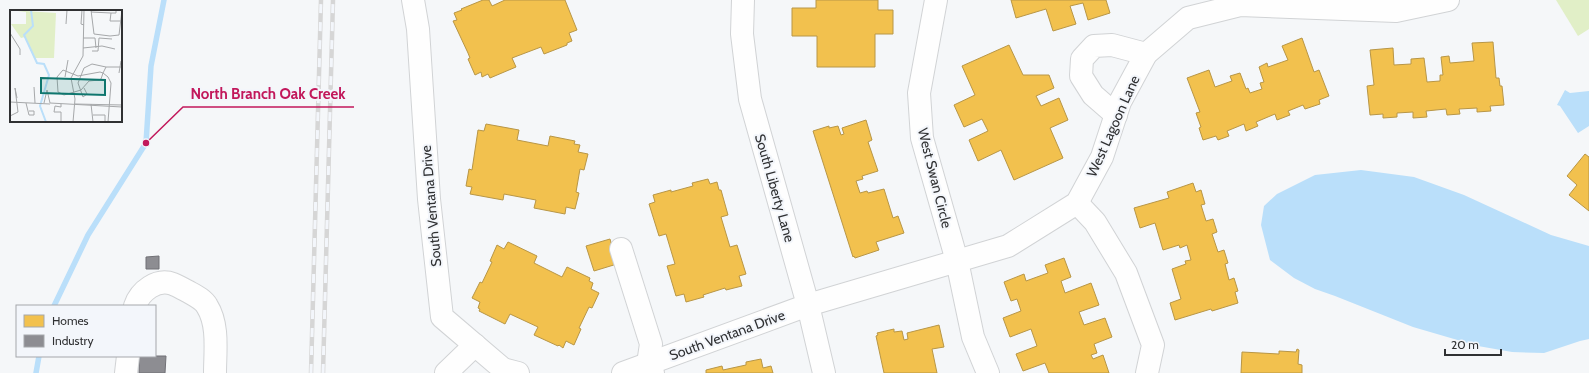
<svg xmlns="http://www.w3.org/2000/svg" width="1589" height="373" viewBox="0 0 1589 373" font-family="Cabin,sans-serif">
  <rect width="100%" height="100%" fill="#f5f7f9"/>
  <polygon fill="#e1efc7" points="1556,0 1589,0 1589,29 1578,36"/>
  <g fill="#badffa">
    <polygon points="1565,90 1570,93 1589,91 1589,126 1578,133 1560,106 1557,105"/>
    <polygon points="1361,170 1414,177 1464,195 1551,235 1589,246 1589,339 1580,341 1544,353 1512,352 1478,346 1413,327 1335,296 1315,289 1294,278 1270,260 1261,225 1264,206 1277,194 1315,175"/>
  </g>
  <g fill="#f2c14e" stroke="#b89646">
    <polygon points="483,0 489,0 492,6 505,0 565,0 577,30 569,33 572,41 567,43 567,45 544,54 541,47 512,58 516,67 490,78 488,74 482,77 481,72 475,75 468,59 470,58 468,53 453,21 457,20 454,13 462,10 461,9"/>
    <polygon points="816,0 878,0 878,10 893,10 893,34 875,34 875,67 817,67 817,36 792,36 792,8 816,8"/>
    <polygon points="1011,0 1106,0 1110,13 1088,20 1083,3 1070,6 1076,24 1053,31 1046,9 1016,18"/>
    <polygon points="1302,38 1314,72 1319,70 1329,96 1319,100 1320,104 1305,109 1303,105 1288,111 1290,115 1277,120 1275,114 1256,122 1258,126 1246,131 1244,124 1227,131 1229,136 1218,140 1216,136 1203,140 1199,128 1201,127 1196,113 1200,112 1187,78 1209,70 1215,87 1232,81 1230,76 1240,73 1246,89 1248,88 1250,93 1262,89 1260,83 1264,82 1259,67 1267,63 1268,67 1288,60 1282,46"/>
    <polygon points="1493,42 1496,78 1499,78 1500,86 1502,86 1504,105 1490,106 1491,111 1477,112 1477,108 1459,109 1460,114 1447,115 1446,109 1426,111 1427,117 1413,118 1413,112 1397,113 1397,117 1383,118 1383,114 1370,115 1367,86 1374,85 1370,50 1393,48 1394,65 1411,64 1411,59 1424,58 1427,82 1440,81 1440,75 1443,75 1441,57 1449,56 1450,63 1474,61 1472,43"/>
    <polygon points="1009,45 1023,75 1049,75 1054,88 1036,96 1041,106 1059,98 1068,120 1050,128 1063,158 1014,180 1001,150 978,161 969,140 988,131 982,119 964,127 954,105 975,95 962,66"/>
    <polygon points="866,120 872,140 868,142 878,171 862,176 863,179 856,181 860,193 867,191 868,193 884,189 893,218 898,216 904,233 876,242 879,250 855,258 854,256 853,257 813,131 829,126 829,128 838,126 841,135 844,134 842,128"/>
    <polygon points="486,124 519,130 517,140 548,146 550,136 575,141 574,144 580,145 578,152 588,154 584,170 580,169 576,192 579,193 575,209 566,207 565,214 534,208 536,200 504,194 503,200 470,194 472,187 466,186 469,169 472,170 478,130 484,131"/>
    <polygon points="1585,154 1589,157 1589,211 1569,195 1577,185 1567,176"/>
    <polygon points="708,179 710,184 717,182 719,190 721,190 728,215 721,217 730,247 737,245 746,274 739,276 742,286 726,290 725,288 703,295 704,297 686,302 684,294 676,296 667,266 675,264 666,234 659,236 649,204 655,202 653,195 671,190 671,192 693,186 692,183"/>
    <polygon points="1193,183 1196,192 1201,190 1205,204 1201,205 1206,221 1213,219 1217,232 1212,234 1218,252 1224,250 1228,263 1225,264 1229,280 1234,278 1238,291 1235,292 1238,303 1212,311 1211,309 1175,320 1170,303 1181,299 1172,269 1186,264 1185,261 1191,260 1187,245 1180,248 1179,245 1163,250 1155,223 1140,228 1134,208 1169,198 1167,192"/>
    <polygon points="610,239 617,264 594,271 586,246"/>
    <polygon points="508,242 537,256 534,263 562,277 567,267 590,278 589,281 593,283 591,289 599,293 592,308 589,307 579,328 581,329 574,345 566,341 563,348 559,345 558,346 534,335 538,327 510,314 505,324 479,311 480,309 478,308 480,302 472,298 480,282 482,283 492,262 490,261 497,245 504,249"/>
    <polygon points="1064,258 1071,277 1061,281 1065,293 1091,283 1099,305 1079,312 1084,325 1105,318 1112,337 1094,344 1097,353 1091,355 1093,359 1103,355 1109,373 1049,373 1045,363 1023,371 1016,354 1037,346 1031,329 1010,337 1003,318 1021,311 1017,299 1011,301 1004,282 1024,274 1026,281 1048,273 1045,265"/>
    <polygon points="939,325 944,347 932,349 937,373 884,373 876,336 878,335 877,333 894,329 894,332 902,331 904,340 908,339 907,333"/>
    <polygon points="1297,349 1299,350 1298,364 1302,365 1302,373 1241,373 1242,352 1279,354 1279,351 1296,352"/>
    <polygon points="761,359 763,368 771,366 773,373 706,373 706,370 722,366 723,370 746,365 746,362"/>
  </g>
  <g fill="#8d8d92" stroke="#717176">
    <polygon points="159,256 159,269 146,269 146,257"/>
    <polygon points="139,356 166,356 165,373 139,373"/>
  </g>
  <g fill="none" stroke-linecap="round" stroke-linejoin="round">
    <g stroke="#badffa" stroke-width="5.5">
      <polyline points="54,306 88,235 146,143 151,66 164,0"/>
      <polyline points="36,373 39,356"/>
    </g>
    <g stroke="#d1d3d5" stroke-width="24">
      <g id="minor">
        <polyline points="413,0 418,29 429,199 442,317 503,369 518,373"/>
        <polyline points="743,0 742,34 750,99 808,305 824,373"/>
        <polyline points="936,0 919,93 922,138 957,261 973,337 988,373"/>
        <polyline points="1116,115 1093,95 1081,76 1082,59 1094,46 1112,45 1146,54"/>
        <polyline points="1077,203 1095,222 1126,273 1153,345 1147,373"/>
        <polyline points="621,249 651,344 648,364 653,373"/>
        <path d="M135,306C140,291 157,278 173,284C178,286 183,289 187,291C194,295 203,299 207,306C219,325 215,352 215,373"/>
        <polyline points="126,373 128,356"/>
        <polyline points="446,373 475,345"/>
        <polyline points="623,373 808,305 1008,246 1077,203 1102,157 1120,102 1146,54 1188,18 1240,5 1396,11 1448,0"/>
      </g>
    </g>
    <use href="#minor" stroke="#fefefe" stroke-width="22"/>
    <g stroke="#d6d6d6" stroke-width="4.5">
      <g id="rail">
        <polyline points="311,373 321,0"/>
        <polyline points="323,373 333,0"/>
      </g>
    </g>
    <use href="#rail" stroke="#f3f6fb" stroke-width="3" stroke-dasharray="9" stroke-linecap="butt"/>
  </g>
  <g text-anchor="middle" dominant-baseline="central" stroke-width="4" stroke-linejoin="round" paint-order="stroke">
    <g font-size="14" fill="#303133" stroke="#f3f6fb">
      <text transform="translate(1113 126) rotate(-66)">West Lagoon Lane</text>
      <text transform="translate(935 178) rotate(76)">West Swan Circle</text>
      <text transform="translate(775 188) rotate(74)">South Liberty Lane</text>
      <text transform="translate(431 206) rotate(-95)">South Ventana Drive</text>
      <text transform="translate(727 335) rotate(-20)">South Ventana Drive</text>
    </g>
  </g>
  <g transform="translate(10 10)">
    <rect width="112" height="112" fill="#f5f7f9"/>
    <path d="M0,0L46,3L44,48H24L15,27L11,28L1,14H16V2Z" fill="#e1efc7"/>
    <path fill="none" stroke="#badffa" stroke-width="2" d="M21,0L23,16L14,25L27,53L34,54L39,65L30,96L36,112"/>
    <path fill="none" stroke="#a6a8aa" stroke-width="1" d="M72,0L71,14L74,15M81,0L84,24L100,26L109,25L112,0M106,0V3H101L100,11H111M81,2L101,3M56,14L57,0M0,23L10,39V45M73,28H85L86,38M73,38L92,36L105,39M82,41H88L89,28L102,29M109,63L111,51M55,67L58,50M24,77L25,93M74,78L77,84L73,87L68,73L74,58L82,54L96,57M0,92L40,94M16,93L19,105H24V101H19M34,93L37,80L40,93M40,93L112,97M51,94V97L45,96L44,102H51V112M65,94L112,95M81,94L83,112M83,105H95V112M0,106L8,102L5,78L7,88M63,112L65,89L61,68L73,46L74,0M98,112L101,73L98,67L93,63L90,62L68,66L53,60L47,67L48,82L54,85L71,80L79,71L89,70L91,69L93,63L96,57H112"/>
    <path fill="#0f766e" fill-opacity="0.15" stroke="#0f766e" stroke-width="2" d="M31,68L95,70V85L31,83Z"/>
    <rect width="112" height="112" fill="none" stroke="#303133" stroke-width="2"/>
  </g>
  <path fill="none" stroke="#c2185b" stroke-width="1.5" d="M146 143L183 107H354"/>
  <circle fill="#c2185b" stroke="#f3f6fb" stroke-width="1.5" cx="146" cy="143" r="4"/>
  <g font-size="15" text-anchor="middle" font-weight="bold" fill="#c2185b" stroke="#f3f6fb" stroke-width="4" stroke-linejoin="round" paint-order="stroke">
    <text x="268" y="99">North Branch Oak Creek</text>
  </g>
  <rect x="16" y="305" width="140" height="52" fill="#f3f6fb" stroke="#a5a7ab"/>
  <rect x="24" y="315" width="20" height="12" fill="#f2c14e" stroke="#a5a7ab"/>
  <text x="52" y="325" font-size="12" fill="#303133">Homes</text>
  <rect x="24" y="335" width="20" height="12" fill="#8d8d92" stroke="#a5a7ab"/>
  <text x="52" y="345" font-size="12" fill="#303133">Industry</text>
  <path d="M1445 349v6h56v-6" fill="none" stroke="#303133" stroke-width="2"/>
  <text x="1451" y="349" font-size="12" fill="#303133" stroke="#f3f6fb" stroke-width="3" paint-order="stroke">20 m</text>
</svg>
